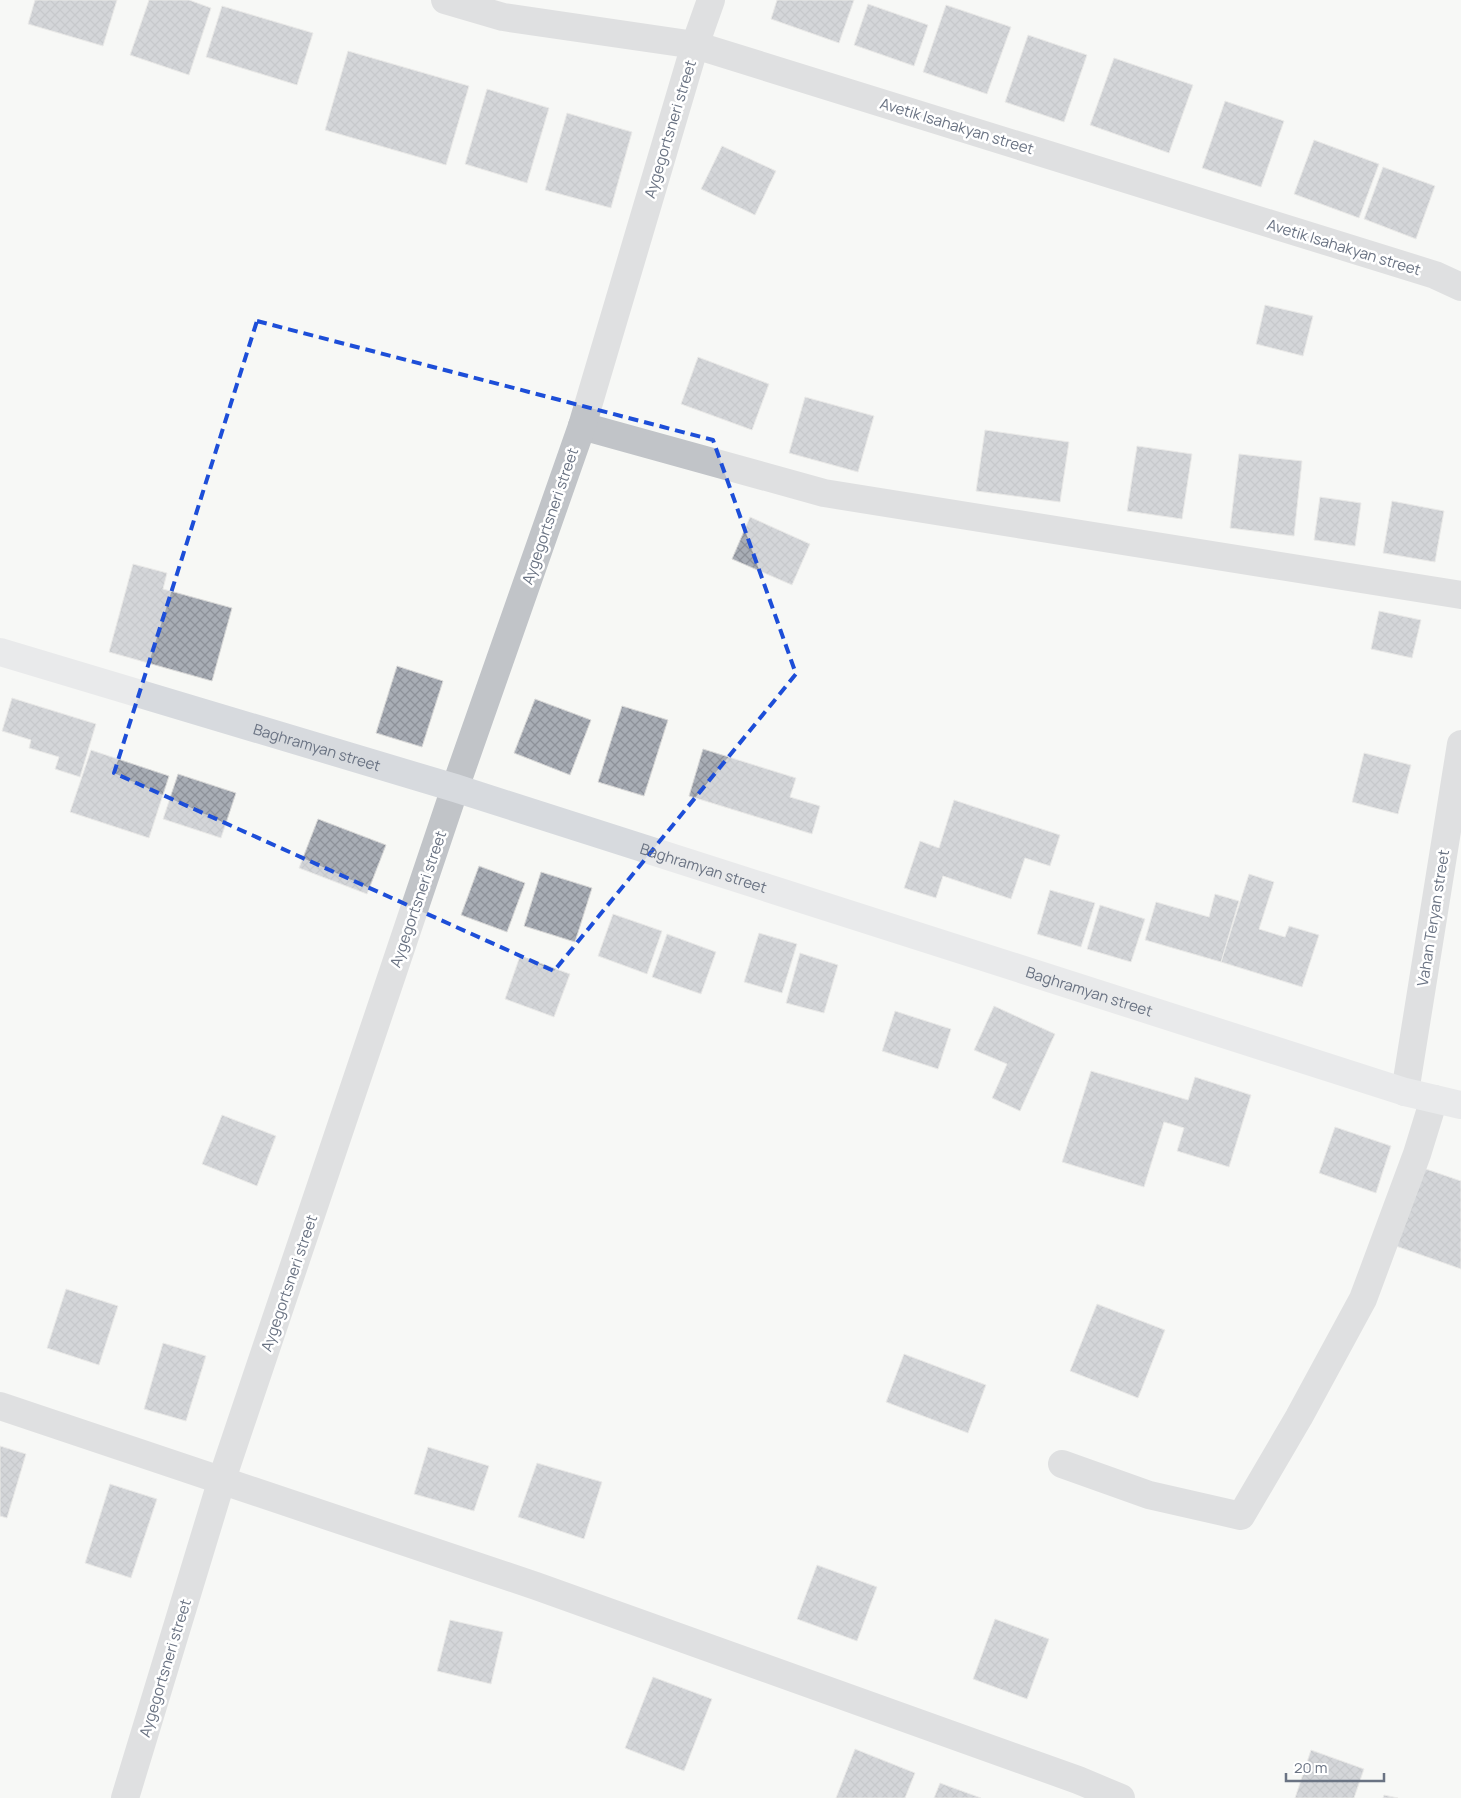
<svg xmlns="http://www.w3.org/2000/svg" width="1461" height="1798" viewBox="0 0 1461 1798" font-family="Manrope,sans-serif">
  <defs>
    <pattern id="building-cross-hatch" width="8" height="8" patternUnits="userSpaceOnUse" patternTransform="scale(1.25)"><rect width="8" height="8" fill="#a8adb5"/><path d="M0 0l8 8M0 8l8-8" fill="none" stroke="#8d9199"/></pattern>
  </defs>
  <rect width="100%" height="100%" fill="#f7f8f5"/>
  <g fill="url(#building-cross-hatch)" stroke="#d9d9d8">
    <polygon points="35,0 117,0 103,46 28,24"/>
    <polygon points="149,0 189,0 211,8 189,75 130,55"/>
    <polygon points="777,0 854,0 839,43 771,19"/>
    <polygon points="868,4 928,25 914,66 854,45"/>
    <polygon points="946,5 1011,27 987,94 923,72"/>
    <polygon points="222,6 313,33 297,85 206,57"/>
    <polygon points="1028,35 1087,55 1064,122 1005,102"/>
    <polygon points="348,51 469,86 446,165 325,130"/>
    <polygon points="1114,58 1193,85 1169,153 1090,125"/>
    <polygon points="487,89 549,108 527,183 465,164"/>
    <polygon points="1225,101 1284,121 1261,187 1202,168"/>
    <polygon points="567,113 632,132 611,208 545,190"/>
    <polygon points="1314,140 1379,164 1359,218 1294,194"/>
    <polygon points="722,146 776,171 755,215 701,189"/>
    <polygon points="1383,167 1435,186 1416,239 1364,219"/>
    <polygon points="1265,305 1313,316 1303,356 1256,344"/>
    <polygon points="698,357 769,384 752,430 681,404"/>
    <polygon points="805,397 874,416 858,472 789,453"/>
    <polygon points="985,430 1069,442 1060,502 976,491"/>
    <polygon points="1137,446 1192,454 1182,519 1127,511"/>
    <polygon points="1239,454 1302,461 1294,536 1230,528"/>
    <polygon points="1320,497 1361,503 1355,546 1314,540"/>
    <polygon points="1392,501 1444,511 1435,562 1383,553"/>
    <polygon points="750,517 810,544 792,585 732,559"/>
    <polygon points="133,564 167,573 163,589 232,608 212,681 109,652"/>
    <polygon points="1379,611 1421,620 1412,658 1371,649"/>
    <polygon points="397,666 443,681 422,747 376,733"/>
    <polygon points="12,698 96,724 80,777 55,769 59,757 29,748 31,740 2,731"/>
    <polygon points="535,699 591,720 570,775 514,753"/>
    <polygon points="622,706 668,720 644,796 598,782"/>
    <polygon points="703,749 796,778 790,797 820,806 812,834 689,796"/>
    <polygon points="91,750 169,776 149,838 70,812"/>
    <polygon points="1364,753 1411,765 1398,814 1352,802"/>
    <polygon points="178,774 236,793 221,838 163,819"/>
    <polygon points="954,800 1060,835 1050,866 1025,858 1011,899 943,876 936,898 904,888 920,841 939,848"/>
    <polygon points="318,819 386,845 367,894 299,868"/>
    <polygon points="479,866 525,883 507,932 461,915"/>
    <polygon points="541,872 592,888 575,942 524,926"/>
    <polygon points="1249,874 1274,882 1259,929 1285,937 1289,926 1319,935 1302,987 1221,962"/>
    <polygon points="1050,890 1095,903 1081,947 1037,934"/>
    <polygon points="1215,894 1239,901 1221,962 1145,940 1156,902 1209,917"/>
    <polygon points="1100,905 1145,919 1131,962 1087,949"/>
    <polygon points="613,914 662,931 647,974 598,956"/>
    <polygon points="759,933 797,944 782,993 744,982"/>
    <polygon points="667,934 716,952 701,994 652,977"/>
    <polygon points="800,953 838,965 824,1013 786,1003"/>
    <polygon points="520,956 570,974 554,1017 505,999"/>
    <polygon points="994,1006 1055,1034 1020,1111 992,1098 1007,1064 974,1050"/>
    <polygon points="895,1011 951,1029 938,1069 882,1051"/>
    <polygon points="1091,1071 1188,1100 1195,1077 1251,1095 1229,1167 1177,1151 1184,1128 1164,1122 1144,1187 1062,1162"/>
    <polygon points="222,1115 276,1136 257,1186 202,1164"/>
    <polygon points="1335,1127 1391,1146 1376,1193 1319,1173"/>
    <polygon points="1420,1167 1461,1181 1461,1269 1393,1245"/>
    <polygon points="66,1289 118,1306 99,1365 47,1348"/>
    <polygon points="1097,1304 1165,1330 1138,1398 1070,1371"/>
    <polygon points="163,1343 206,1356 186,1421 144,1409"/>
    <polygon points="904,1354 986,1385 968,1433 886,1402"/>
    <polygon points="0,1446 26,1454 7,1518 0,1516"/>
    <polygon points="428,1447 489,1466 474,1511 414,1494"/>
    <polygon points="537,1463 602,1482 584,1539 518,1517"/>
    <polygon points="110,1484 157,1499 131,1578 85,1563"/>
    <polygon points="817,1565 877,1587 857,1641 797,1619"/>
    <polygon points="995,1619 1049,1639 1027,1699 973,1679"/>
    <polygon points="450,1620 503,1632 491,1684 437,1671"/>
    <polygon points="653,1677 712,1699 684,1771 625,1748"/>
    <polygon points="855,1749 915,1773 905,1798 836,1798"/>
    <polygon points="1311,1750 1364,1769 1354,1798 1295,1798"/>
    <polygon points="940,1783 981,1798 934,1798"/>
    <polygon points="1384,1795 1398,1798 1383,1798"/>
  </g>
  <g fill="none" stroke-linecap="round" stroke-linejoin="round">
    <g stroke="#c1c4c8" stroke-width="28">
      <polyline points="445,0 503,17 695,45 1435,275 1461,287"/>
      <polyline points="582,426 824,493 1461,595"/>
      <polyline points="1405,1092 1461,744"/>
      <polyline points="0,1406 536,1586 1078,1780 1121,1798"/>
      <polyline points="1062,1464 1149,1495 1241,1516 1299,1417 1363,1299 1417,1154 1434,1099"/>
      <polyline points="125,1798 222,1479 455,788 582,426 695,45 711,0"/>
    </g>
    <path stroke="#d7dade" stroke-width="28" id="s1" d="M0,652L455,788L1405,1092L1461,1105"/>
  </g>
  <path d="M0 0H1461V1798H0ZM257,321L713,440L796,674L554,971L114,773Z" fill="#f7f8f5" fill-opacity=".55" fill-rule="evenodd"/>
  <path fill="none" stroke="#1d4ed8" stroke-width="4" stroke-dasharray="10 6" stroke-linejoin="round" d="M257,321L713,440L796,674L554,971L114,773Z"/>
  <g text-anchor="middle" dominant-baseline="central" stroke-width="5" stroke-linejoin="round" paint-order="stroke">
    <g font-size="15" fill="#6a7383" stroke="#fff">
      <text transform="translate(957 126) rotate(17)">Avetik Isahakyan street</text>
      <text transform="translate(670 129) rotate(-73)">Aygegortsneri street</text>
      <text transform="translate(1344 247) rotate(17)">Avetik Isahakyan street</text>
      <text transform="translate(550 516) rotate(-71)">Aygegortsneri street</text>
      <text stroke="none"><textPath href="#s1" startOffset="331">Baghramyan street</textPath></text>
      <text stroke="none"><textPath href="#s1" startOffset="736">Baghramyan street</textPath></text>
      <text transform="translate(418 899) rotate(-71)">Aygegortsneri street</text>
      <text transform="translate(1433 918) rotate(-81)">Vahan Teryan street</text>
      <text stroke="none"><textPath href="#s1" startOffset="1141">Baghramyan street</textPath></text>
      <text transform="translate(289 1283) rotate(-71)">Aygegortsneri street</text>
      <text transform="translate(165 1668) rotate(-73)">Aygegortsneri street</text>
    </g>
  </g>
  <path d="M1286 1773v8h98v-8" fill="none" stroke="#6a7383" stroke-width="2.5"/>
  <text x="1294" y="1773" font-size="15" fill="#6a7383" stroke="#ffffff" stroke-width="4" paint-order="stroke">20 m</text>
</svg>
